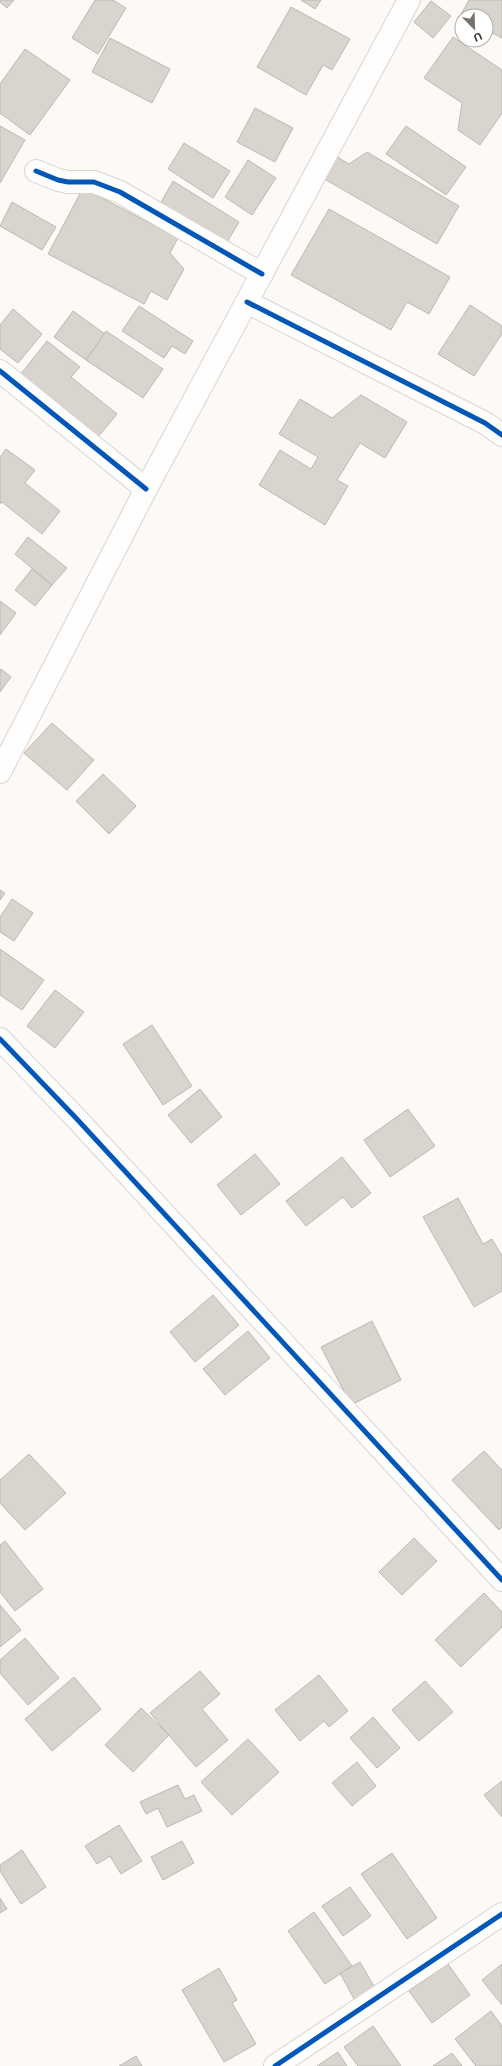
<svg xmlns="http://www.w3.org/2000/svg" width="502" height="2066" viewBox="0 0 502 2066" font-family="Arial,sans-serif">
  <rect width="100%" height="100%" fill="#fcf9f6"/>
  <g fill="#dad4ce" stroke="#beb8b3">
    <polygon points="0,0 14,0 7,8 0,2"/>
    <polygon points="95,0 113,0 126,8 98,54 72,38"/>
    <polygon points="301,0 321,0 315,9"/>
    <polygon points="469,0 502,0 502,38 486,30 486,16 460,16"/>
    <polygon points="431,1 451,16 433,38 414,22"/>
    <polygon points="291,7 350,39 332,70 323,65 306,95 257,67"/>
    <polygon points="453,37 502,70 502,113 480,145 458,130 462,103 424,78"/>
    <polygon points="110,38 170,69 152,103 92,72"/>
    <polygon points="25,49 70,80 30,135 0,113 0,84"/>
    <polygon points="255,108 293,128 275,162 237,142"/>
    <polygon points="0,126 25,140 0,183"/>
    <polygon points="406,126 466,167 446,195 386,154"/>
    <polygon points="184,143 230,171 213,198 168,169"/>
    <polygon points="367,152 459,206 437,244 321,177 334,155 349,164"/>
    <polygon points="248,160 276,178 252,215 225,197"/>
    <polygon points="173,181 239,222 226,244 160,204"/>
    <polygon points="83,188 178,238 170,253 184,269 167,300 151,291 144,304 48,254"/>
    <polygon points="12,202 56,227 42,250 0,226"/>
    <polygon points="329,209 450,277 429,314 407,302 391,330 291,275"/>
    <polygon points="470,305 502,326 502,334 474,376 438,354"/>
    <polygon points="139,306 193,341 185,354 172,346 164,358 122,331"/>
    <polygon points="13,309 42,334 18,363 0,349 0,325"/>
    <polygon points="73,311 105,334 86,360 54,337"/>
    <polygon points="106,331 163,369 143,398 86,360"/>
    <polygon points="47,341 80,367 71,377 117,414 98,437 20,375"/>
    <polygon points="361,395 407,422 385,458 360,443 337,480 348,486 325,525 259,485 280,450 311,469 318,457 279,434 300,399 332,418"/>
    <polygon points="6,449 35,470 25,483 60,511 42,534 2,502 0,504 0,457"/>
    <polygon points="28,537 67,568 52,585 15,554"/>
    <polygon points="32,569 52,585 35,606 15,590"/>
    <polygon points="0,601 16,613 0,635"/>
    <polygon points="1,669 11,677 0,692 0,670"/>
    <polygon points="52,723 94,760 67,790 24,753"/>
    <polygon points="103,774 136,806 109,834 76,801"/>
    <polygon points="0,890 5,893 0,900"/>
    <polygon points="12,899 33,913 14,941 0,932 0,917"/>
    <polygon points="0,949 44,980 22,1010 0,995"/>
    <polygon points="55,990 84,1012 55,1048 27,1026"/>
    <polygon points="152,1025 192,1086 163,1105 123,1044"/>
    <polygon points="200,1089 222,1117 191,1143 168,1115"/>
    <polygon points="408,1109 435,1146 390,1177 364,1140"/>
    <polygon points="255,1154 280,1184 241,1215 217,1185"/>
    <polygon points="342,1157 371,1193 352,1208 343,1197 306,1226 286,1201"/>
    <polygon points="458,1198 483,1244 492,1239 502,1256 502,1291 474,1307 423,1217"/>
    <polygon points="213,1295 239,1325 195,1362 170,1332"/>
    <polygon points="372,1321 401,1380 351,1405 321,1347"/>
    <polygon points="248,1331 270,1358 225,1395 203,1369"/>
    <polygon points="484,1451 502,1470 502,1527 499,1530 452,1480"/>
    <polygon points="29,1454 66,1493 25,1530 0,1503 0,1480"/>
    <polygon points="414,1538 437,1561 402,1595 379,1572"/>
    <polygon points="5,1541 43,1589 15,1611 0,1592 0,1545"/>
    <polygon points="484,1593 502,1612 502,1627 461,1667 435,1640"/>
    <polygon points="0,1605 21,1630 0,1647"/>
    <polygon points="25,1638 59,1678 28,1705 0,1673 0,1660"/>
    <polygon points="200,1671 220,1694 202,1709 228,1740 196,1767 150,1713"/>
    <polygon points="319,1675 348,1711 329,1727 324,1721 300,1741 275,1710"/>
    <polygon points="74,1677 101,1709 52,1751 25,1719"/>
    <polygon points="425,1681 453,1712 419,1741 392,1710"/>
    <polygon points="141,1708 169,1735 133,1772 105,1745"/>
    <polygon points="373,1717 400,1748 377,1768 350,1738"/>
    <polygon points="248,1739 279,1772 232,1815 201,1782"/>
    <polygon points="357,1762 376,1786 352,1806 332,1783"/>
    <polygon points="502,1781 502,1817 484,1795"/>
    <polygon points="178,1785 185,1799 194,1795 202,1811 167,1827 158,1808 146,1814 140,1802"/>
    <polygon points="119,1825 142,1861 121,1874 110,1856 97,1864 85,1846"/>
    <polygon points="182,1841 194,1863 163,1880 151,1857"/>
    <polygon points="22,1850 46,1887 21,1904 0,1871 0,1865"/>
    <polygon points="392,1853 437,1918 407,1939 361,1874"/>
    <polygon points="350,1887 371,1916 343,1936 322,1906"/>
    <polygon points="0,1898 7,1909 0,1913"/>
    <polygon points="314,1912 352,1966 325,1984 288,1931"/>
    <polygon points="360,1962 375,1988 354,1999 340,1973"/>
    <polygon points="448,1964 470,1995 432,2023 409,1991"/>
    <polygon points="502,1964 502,2005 482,1980"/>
    <polygon points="219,1968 237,2000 232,2003 256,2044 224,2062 182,1990"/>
    <polygon points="491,2011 502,2026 502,2066 476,2066 455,2039"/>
    <polygon points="373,2026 401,2066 358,2066 344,2047"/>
    <polygon points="338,2052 347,2066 317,2066"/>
    <polygon points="452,2053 462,2066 433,2066"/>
    <polygon points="136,2056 142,2066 119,2066"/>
  </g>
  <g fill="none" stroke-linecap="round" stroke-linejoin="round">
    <g stroke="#dad4cd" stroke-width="24">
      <g id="minor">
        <polyline points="36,171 58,180 68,182 94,182 120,192 262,274"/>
        <polyline points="247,302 485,423 502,435"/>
        <polyline points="0,371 146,489"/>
        <polyline points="0,1039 75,1117 502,1580"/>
        <polyline points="275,2066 502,1914"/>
      </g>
    </g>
    <g stroke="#dad4cd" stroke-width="24">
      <polyline id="secondary" points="0,772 146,489 409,0"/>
    </g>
    <use href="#minor" stroke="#fffefe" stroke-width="22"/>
    <use href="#secondary" stroke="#fffefe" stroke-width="22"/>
    <g stroke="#fff" stroke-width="8">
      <g id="cycleway">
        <polyline points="36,171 58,180 68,182 94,182 120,192 262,274"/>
        <polyline points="247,302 485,423 502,435"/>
        <polyline points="0,371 146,489"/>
        <polyline points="0,1039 75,1117 502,1580"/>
        <polyline points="275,2066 502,1914"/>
      </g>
    </g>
    <use href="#cycleway" stroke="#0057b8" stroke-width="5"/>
  </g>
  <g transform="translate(474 28) rotate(157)"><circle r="19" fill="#ffffff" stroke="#ada9a6"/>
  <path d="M0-3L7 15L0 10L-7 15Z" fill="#79726c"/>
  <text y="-6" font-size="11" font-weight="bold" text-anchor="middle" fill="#322921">U</text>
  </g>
</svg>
